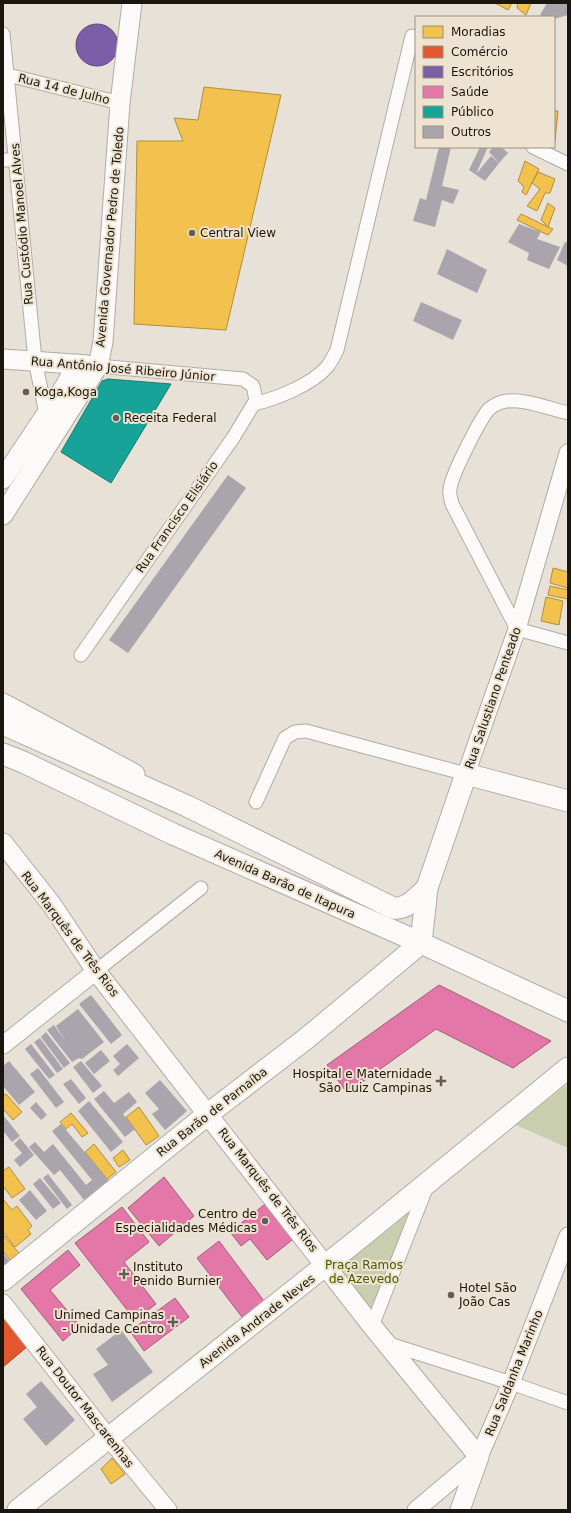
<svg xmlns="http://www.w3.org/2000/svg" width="571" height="1513" viewBox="0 0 571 1513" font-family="'DejaVu Sans',sans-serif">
  <rect width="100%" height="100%" fill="#e7e1d7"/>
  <g fill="#c9cfae">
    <polygon points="568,1084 568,1148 516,1125"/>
    <polygon points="411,1209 370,1316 335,1268"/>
  </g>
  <g fill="#f2c14e" stroke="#b18e3b">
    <polygon points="495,3 512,3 508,10"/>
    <polygon points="518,3 531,3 526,15 517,8"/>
    <polygon points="204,87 281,95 226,330 134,324 137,141 183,141 174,118 198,120"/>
    <polygon points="554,111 558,111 555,141 554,140"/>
    <polygon points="525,161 539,169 526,195 522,192 524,187 518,181"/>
    <polygon points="538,172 555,179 550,193 545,193 537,211 527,206 540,189 532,183"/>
    <polygon points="548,203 555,208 548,227 541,220"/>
    <polygon points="521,214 548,227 553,229 548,235 517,220"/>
    <polygon points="553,568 568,572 568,588 550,583"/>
    <polygon points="550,586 568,590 568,599 548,595"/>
    <polygon points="546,597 563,601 559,625 541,621"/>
    <polygon points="6,1094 22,1112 13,1120 3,1109 3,1095"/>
    <polygon points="139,1107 159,1136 146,1145 126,1117"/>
    <polygon points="71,1113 88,1133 82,1137 72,1124 66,1129 60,1122"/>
    <polygon points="94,1144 116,1172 107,1179 85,1152"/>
    <polygon points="123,1150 130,1160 119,1167 113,1158"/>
    <polygon points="9,1167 25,1189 12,1198 3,1186 3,1171"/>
    <polygon points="3,1199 12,1210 17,1206 32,1226 28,1230 31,1234 15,1247 3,1232"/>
    <polygon points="3,1235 19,1253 10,1260 3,1251"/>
    <polygon points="112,1458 125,1474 111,1484 101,1469"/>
  </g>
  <polygon fill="#e4572e" stroke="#a74425" points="3,1316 28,1346 3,1367"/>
  <circle fill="#7b5ea7" stroke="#5e4879" cx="97" cy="45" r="21"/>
  <g fill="#e377a8" stroke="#a75a7a">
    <polygon points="439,985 551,1041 513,1068 436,1029 347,1093 327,1065"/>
    <polygon points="164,1177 194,1216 159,1246 128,1208"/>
    <polygon points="269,1201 297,1236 267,1260 250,1239 241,1246 230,1232"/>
    <polygon points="122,1207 149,1242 124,1262 156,1304 135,1320 75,1243"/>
    <polygon points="219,1241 264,1301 242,1317 197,1258"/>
    <polygon points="68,1250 80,1265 50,1290 80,1326 63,1341 21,1289"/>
    <polygon points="175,1298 189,1317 144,1351 130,1331"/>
  </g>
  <polygon fill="#17a398" stroke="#18796f" points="108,379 171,384 111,483 61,452 102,381"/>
  <g fill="#aaa4ac">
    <polygon points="547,3 568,3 568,15 554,19 554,17 545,17 540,15"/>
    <polygon points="439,147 451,147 442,186 459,190 453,204 442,200 435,227 413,221 420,198 426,200"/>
    <polygon points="480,147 488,147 476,174 491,156 499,163 485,181 469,170"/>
    <polygon points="493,147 501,147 508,153 499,163 489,152"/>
    <polygon points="519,224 541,232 537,239 560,247 549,269 527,260 529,253 508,242"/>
    <polygon points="565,242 568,243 568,266 557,260"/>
    <polygon points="447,249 487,270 477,293 437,274"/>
    <polygon points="421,302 462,320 453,340 413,321"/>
    <polygon points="228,475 246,488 128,653 109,640"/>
    <polygon points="91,995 122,1035 111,1044 79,1004"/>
    <polygon points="78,1009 104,1042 82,1059 79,1058 72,1062 47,1030 54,1025 66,1042 56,1026"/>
    <polygon points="46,1032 70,1063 64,1068 41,1037"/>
    <polygon points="40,1038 63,1069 57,1073 34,1042"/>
    <polygon points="31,1044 55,1075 49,1079 25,1049"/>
    <polygon points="127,1044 139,1058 118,1076 113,1070 120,1064 113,1056"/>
    <polygon points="101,1050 110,1061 94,1074 85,1063"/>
    <polygon points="9,1061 35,1092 19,1105 3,1086 3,1066"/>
    <polygon points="81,1061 102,1086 93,1093 73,1067"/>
    <polygon points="38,1068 64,1102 56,1108 30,1074"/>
    <polygon points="71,1079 86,1098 79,1104 63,1084"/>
    <polygon points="160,1080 187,1111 165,1130 152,1114 159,1109 145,1093"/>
    <polygon points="104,1091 114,1103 129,1092 137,1102 123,1114 135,1129 125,1137 94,1099"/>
    <polygon points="89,1101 123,1142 111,1152 78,1111"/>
    <polygon points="36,1102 47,1115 41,1120 30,1108"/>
    <polygon points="3,1115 20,1136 12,1142 3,1131"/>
    <polygon points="61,1124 109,1181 85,1201 60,1170 54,1175 29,1147 35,1142 44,1152 53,1144 86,1185 92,1180 52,1131"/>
    <polygon points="20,1138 34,1155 20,1167 14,1160 22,1153 14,1144"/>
    <polygon points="48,1174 72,1205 67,1209 43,1178"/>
    <polygon points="40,1178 61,1203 53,1209 33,1184"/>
    <polygon points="30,1190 47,1211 36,1220 19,1200"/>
    <polygon points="3,1253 10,1262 3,1267"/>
    <polygon points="121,1330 153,1372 112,1402 93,1374 108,1365 96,1349"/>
    <polygon points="41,1381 75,1420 46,1446 23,1419 37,1407 26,1394"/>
  </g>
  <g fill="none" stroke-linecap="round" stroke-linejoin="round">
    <g stroke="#b0aca4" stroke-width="15">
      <g id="minor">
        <polyline points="3,34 35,360 46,414"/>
        <polyline points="8,75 120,103"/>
        <polyline points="533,147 568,164"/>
        <polyline points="3,160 16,160"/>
        <path d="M254,404C278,398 311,385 327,367C331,362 334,356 337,350L412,36"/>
        <path d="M568,413C550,409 520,397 502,402C497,403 493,406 489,409C480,419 451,476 450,489C449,493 451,499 452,504L517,629L568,643"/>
        <polyline points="81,655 233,438 256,400 253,386 243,379 98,366"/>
        <polyline points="256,802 285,738 295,732 306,731 466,774"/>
        <polyline points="96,971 201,888"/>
        <polyline points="372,1326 427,1186"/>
        <polyline points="386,1343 511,1383 568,1403"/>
      </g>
    </g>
    <g stroke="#b0aca4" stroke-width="19">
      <g id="tertiary">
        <polyline points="466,774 517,629 568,453"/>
        <polyline points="3,1045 96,971"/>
        <polyline points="3,1303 108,1437 168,1510"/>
        <polyline points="416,1510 479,1457 511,1383 568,1236"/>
      </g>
    </g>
    <g stroke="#b0aca4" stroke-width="21">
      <g id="secondary">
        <polyline points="3,359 87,365"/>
        <polyline points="3,479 65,386 77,364"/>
        <polyline points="3,515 98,366 103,342 120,103 132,3"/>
        <polyline points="3,703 135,774"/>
        <polyline points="3,843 52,905 96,971 372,1326 479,1457 460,1510"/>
      </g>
    </g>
    <g stroke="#b0aca4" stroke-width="23">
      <g id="primary">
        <path d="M3,724L187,806L393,908C407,910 417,897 427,888"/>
        <polyline points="3,754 23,762 173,834 421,943 568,1011"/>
        <polyline points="3,1280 208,1114 307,1038 421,943 427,888 466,774 568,801"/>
        <polyline points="18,1510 361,1237 568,1068"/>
      </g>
    </g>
    <use href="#minor" stroke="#fbfaf9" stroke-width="13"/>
    <use href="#tertiary" stroke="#fbfaf9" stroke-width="17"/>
    <use href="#secondary" stroke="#fbfaf9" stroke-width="19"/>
    <use href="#primary" stroke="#fbfaf9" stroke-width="21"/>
  </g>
  <g fill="#625d55" stroke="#eee3d0" stroke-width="1.5">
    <circle cx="192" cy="233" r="4"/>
    <circle cx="26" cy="392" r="4"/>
    <circle cx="116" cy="418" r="4"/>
    <path d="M439 1075h4v4h4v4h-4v4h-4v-4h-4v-4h4z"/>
    <circle cx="265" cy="1221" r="4"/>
    <path d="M122 1268h4v4h4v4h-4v4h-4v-4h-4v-4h4z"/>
    <circle cx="451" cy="1295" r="4"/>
    <path d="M171 1316h4v4h4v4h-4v4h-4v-4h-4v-4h4z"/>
  </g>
  <g text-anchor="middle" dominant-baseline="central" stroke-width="4" stroke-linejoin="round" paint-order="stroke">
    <g font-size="12" fill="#1a160f" stroke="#eee3d0">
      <text transform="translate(64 89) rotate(14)">Rua 14 de Julho</text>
      <text transform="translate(22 224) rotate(-95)">Rua Custódio Manoel Alves</text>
      <text transform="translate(110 237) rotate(-85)">Avenida Governador Pedro de Toledo</text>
      <text transform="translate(123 369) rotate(5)">Rua Antônio José Ribeiro Júnior</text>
      <text transform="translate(177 517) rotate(-55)">Rua Francisco Elisiário</text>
      <text transform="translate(493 698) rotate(-71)">Rua Salustiano Penteado</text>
      <text transform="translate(285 884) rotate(24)">Avenida Barão de Itapura</text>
      <text transform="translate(70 934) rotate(53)">Rua Marquês de Três Rios</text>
      <text transform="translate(212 1112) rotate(-38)">Rua Barão de Parnaíba</text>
      <text transform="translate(268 1190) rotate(52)">Rua Marquês de Três Rios</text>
      <text transform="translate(257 1321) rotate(-38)">Avenida Andrade Neves</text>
      <text transform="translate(514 1373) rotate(-68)">Rua Saldanha Marinho</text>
      <text transform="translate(85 1407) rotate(52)">Rua Doutor Mascarenhas</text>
    </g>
    <g font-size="12" fill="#1a160f" stroke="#eee3d0" text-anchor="start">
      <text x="200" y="233">Central View</text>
      <text x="34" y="392">Koga,Koga</text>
      <text x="124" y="418">Receita Federal</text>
      <text x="432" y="1074" text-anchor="end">Hospital e Maternidade<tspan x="432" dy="14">São Luiz Campinas</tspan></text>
      <text x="257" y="1214" text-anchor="end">Centro de<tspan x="257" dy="14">Especialidades Médicas</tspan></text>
      <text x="133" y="1267">Instituto<tspan x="133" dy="14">Penido Burnier</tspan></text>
      <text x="459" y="1288">Hotel São<tspan x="459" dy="14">João Cas</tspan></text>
      <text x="164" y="1315" text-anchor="end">Unimed Campinas<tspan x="164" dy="14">- Unidade Centro</tspan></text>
    </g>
    <g font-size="12" fill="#495a02" stroke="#eee3d0">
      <text x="364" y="1265">Praça Ramos<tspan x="364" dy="14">de Azevedo</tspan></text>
    </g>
  </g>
  <rect width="571" height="1513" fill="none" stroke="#1a160f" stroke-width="8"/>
  <rect x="415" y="16" width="140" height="132" fill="#eee3d0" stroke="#999183"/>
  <rect x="423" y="26" width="20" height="12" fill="#f2c14e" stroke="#999183"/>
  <text x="451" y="36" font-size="12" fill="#1a160f">Moradias</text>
  <rect x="423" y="46" width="20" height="12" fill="#e4572e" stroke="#999183"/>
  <text x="451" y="56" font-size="12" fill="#1a160f">Comércio</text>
  <rect x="423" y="66" width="20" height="12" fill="#7b5ea7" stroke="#999183"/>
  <text x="451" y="76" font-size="12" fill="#1a160f">Escritórios</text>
  <rect x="423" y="86" width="20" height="12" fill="#e377a8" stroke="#999183"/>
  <text x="451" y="96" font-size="12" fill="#1a160f">Saúde</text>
  <rect x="423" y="106" width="20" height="12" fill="#17a398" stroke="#999183"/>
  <text x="451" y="116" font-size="12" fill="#1a160f">Público</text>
  <rect x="423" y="126" width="20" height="12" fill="#aaa4ac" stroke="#999183"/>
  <text x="451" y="136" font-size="12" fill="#1a160f">Outros</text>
</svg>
